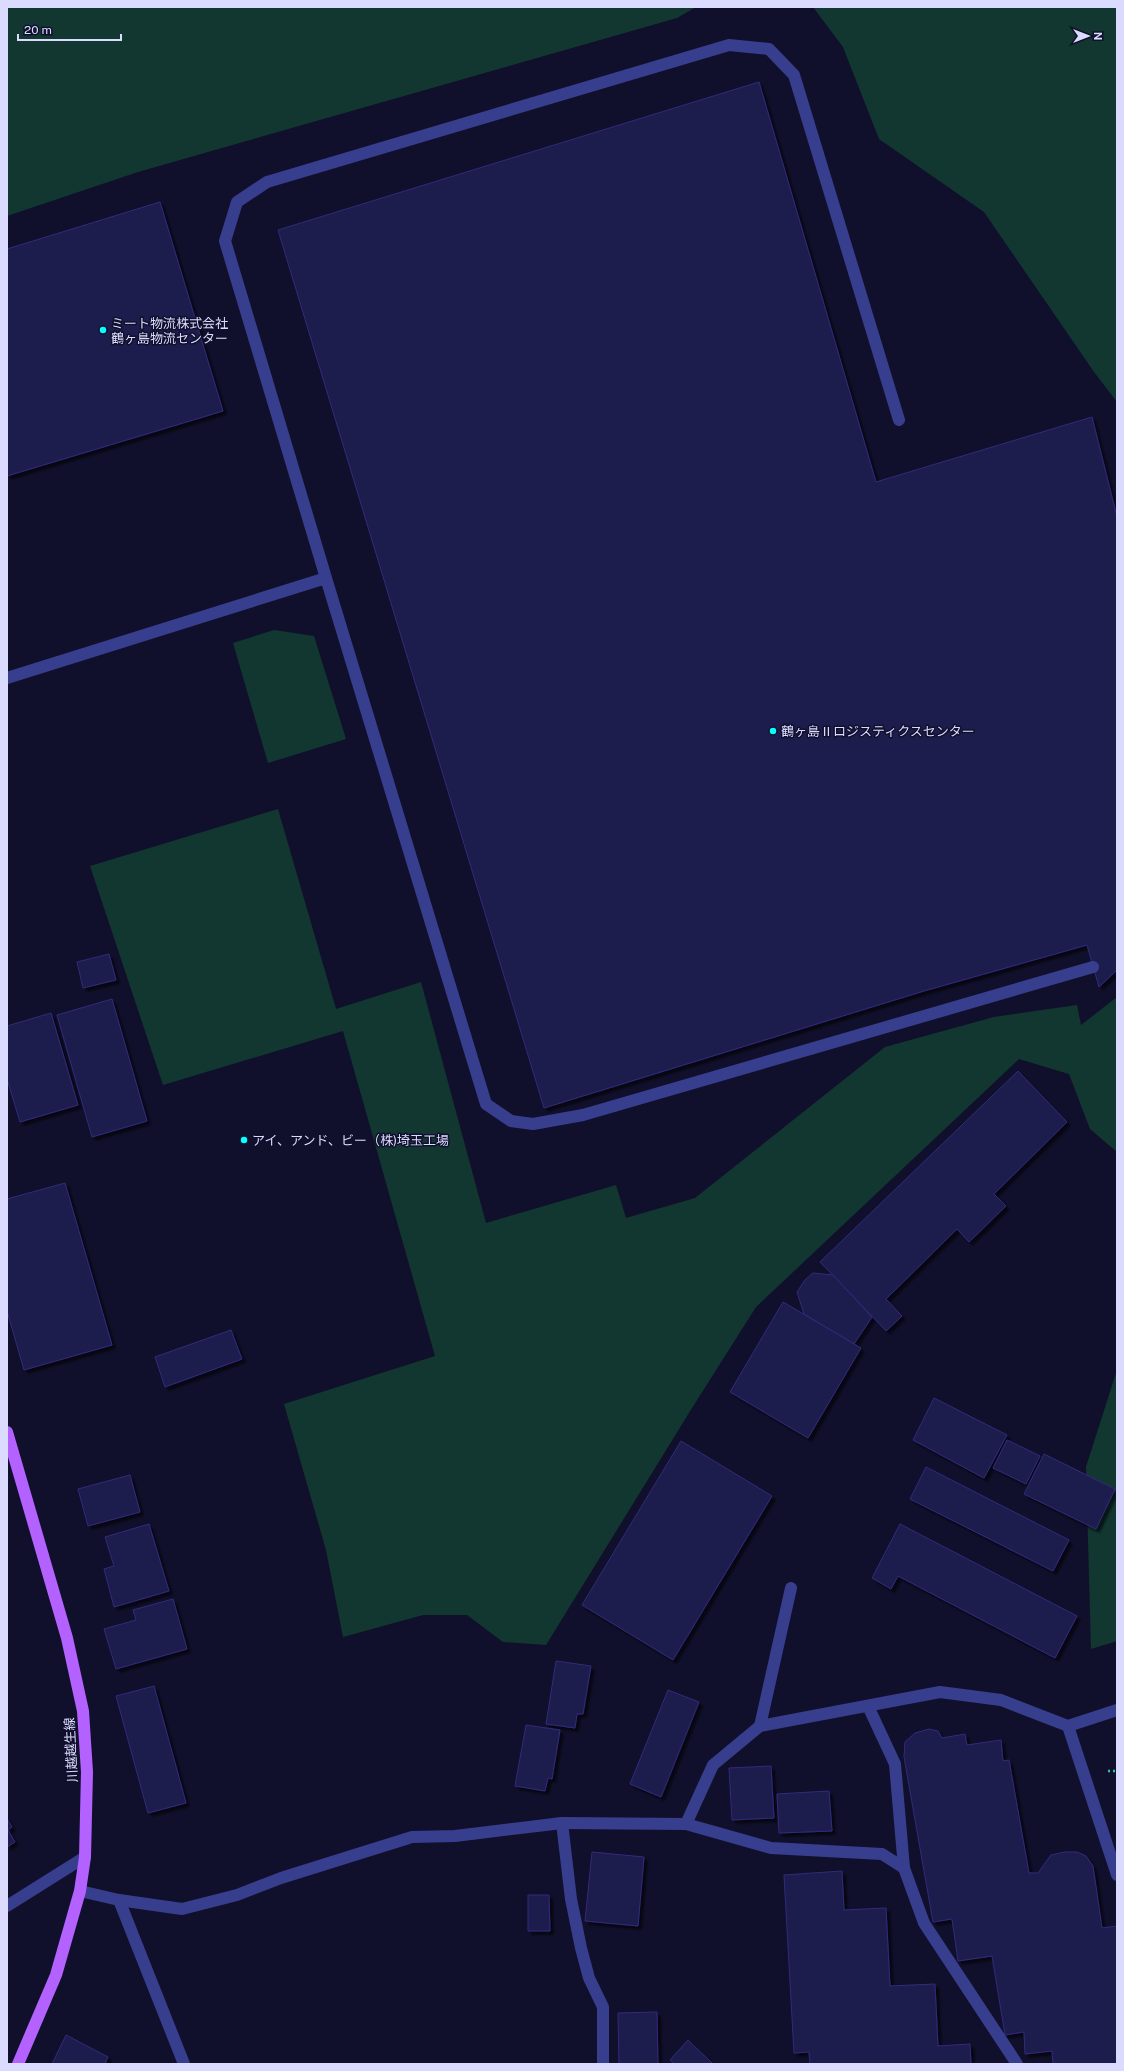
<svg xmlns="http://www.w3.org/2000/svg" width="1124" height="2071" viewBox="0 0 1124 2071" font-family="'Public Sans','Noto Sans JP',sans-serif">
  <defs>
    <filter id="shadow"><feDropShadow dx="3.5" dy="3.5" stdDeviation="1" flood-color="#0009"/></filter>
  </defs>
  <rect width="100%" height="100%" fill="#11102c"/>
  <g fill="#123731">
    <polygon points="7,7 696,7 677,18 138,172 7,216"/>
    <polygon points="813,7 1117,7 1117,402 1094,372 984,212 879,139 843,47"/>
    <polygon points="274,630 314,636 346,739 268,763 233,643"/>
    <polygon points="278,809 336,1009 421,982 486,1223 616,1185 626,1218 695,1198 885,1047 994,1017 1077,1005 1081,1025 1117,997 1117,1152 1090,1129 1069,1074 1019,1059 756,1307 692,1408 546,1645 503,1642 467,1615 423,1615 343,1637 326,1550 284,1404 435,1356 343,1031 163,1085 90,866"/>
    <polygon points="1117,1370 1117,1641 1091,1649 1086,1467"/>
  </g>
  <g fill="#1f1a4e" stroke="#322b7c" filter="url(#shadow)">
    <polygon points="759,82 876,482 1092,417 1117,517 1117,970 1099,987 1087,945 924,991 544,1108 278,230"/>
    <polygon points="160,202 223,411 7,476 7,249"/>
    <polygon points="109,954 116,980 83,988 77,962"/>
    <polygon points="112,999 147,1121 92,1137 57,1015"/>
    <polygon points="51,1013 78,1105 20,1122 7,1079 7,1026"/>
    <polygon points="1018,1071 1067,1122 994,1194 1006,1206 969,1242 957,1229 886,1299 902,1316 886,1331 820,1262"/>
    <polygon points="65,1183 112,1345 24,1370 7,1311 7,1199"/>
    <polygon points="813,1273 833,1275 872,1317 854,1344 804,1314 797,1292 805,1280"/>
    <polygon points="783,1302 861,1348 808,1438 730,1392"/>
    <polygon points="231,1330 242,1359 165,1387 155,1357"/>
    <polygon points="934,1398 1007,1435 984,1478 913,1440"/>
    <polygon points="1007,1440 1040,1456 1026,1484 993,1468"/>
    <polygon points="681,1441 772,1496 673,1660 582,1605"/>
    <polygon points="1044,1454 1115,1489 1096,1529 1024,1494"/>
    <polygon points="926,1467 1069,1540 1053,1571 910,1499"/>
    <polygon points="130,1475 140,1512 88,1526 78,1489"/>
    <polygon points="149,1524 169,1591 114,1607 104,1569 114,1566 105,1537"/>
    <polygon points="900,1524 1077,1616 1055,1658 898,1576 891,1589 872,1578"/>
    <polygon points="173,1599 187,1649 116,1669 104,1629 136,1620 133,1610"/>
    <polygon points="556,1661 591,1666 583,1714 577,1714 575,1728 546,1724"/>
    <polygon points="154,1686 186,1803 148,1813 116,1696"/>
    <polygon points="668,1690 699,1702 661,1797 630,1784"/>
    <polygon points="526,1725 560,1730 552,1779 548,1778 545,1791 515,1786"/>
    <polygon points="929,1729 938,1731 942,1738 965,1734 967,1745 1001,1740 1003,1761 1009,1760 1029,1873 1038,1873 1051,1855 1065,1852 1077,1852 1086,1856 1093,1866 1102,1928 1117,1926 1117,2064 1053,2064 1052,2051 1025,2054 1024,2032 1005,2035 992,1956 958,1961 952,1919 933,1922 904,1757 905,1742 915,1733"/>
    <polygon points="771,1766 774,1818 732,1820 729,1768"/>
    <polygon points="829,1791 832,1831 779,1833 777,1794"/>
    <polygon points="7,1819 12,1827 8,1830 15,1842 7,1847"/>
    <polygon points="592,1852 644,1857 638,1926 585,1921"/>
    <polygon points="842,1871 844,1910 886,1908 890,1986 935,1984 938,2046 970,2044 971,2064 810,2064 809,2052 794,2053 784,1875"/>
    <polygon points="528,1895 549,1895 550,1931 528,1931"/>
    <polygon points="657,2012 658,2064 619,2064 618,2013"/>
    <polygon points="66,2035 108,2057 105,2064 52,2064"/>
    <polygon points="688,2040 713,2064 674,2064 670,2060"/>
  </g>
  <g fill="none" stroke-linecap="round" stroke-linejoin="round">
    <polyline stroke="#29c5ab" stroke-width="2.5" stroke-dasharray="2 3" stroke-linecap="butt" points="1108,1771 1117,1771"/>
    <g stroke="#383e8e" stroke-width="12">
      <polyline points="326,578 225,241 237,202 267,182 729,45 769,49 794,75 899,420"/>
      <polyline points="7,678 326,578 486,1104 511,1121 533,1124 583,1115 1093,967"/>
      <polyline points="868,1706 895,1764 904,1868"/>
      <polyline points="760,1726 791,1588"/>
      <polyline points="1068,1726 1117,1710"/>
      <polyline points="562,1823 686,1824 771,1848 882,1854 904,1868 924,1923 1017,2064"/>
      <polyline points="686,1824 713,1765 760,1726 940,1692 1001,1700 1068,1726 1117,1875"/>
      <polyline points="80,1891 119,1900 184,2064"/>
      <polyline points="119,1900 182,1909 237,1895 281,1878 412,1837 455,1836 562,1823 571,1899 581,1948 589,1978 603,2007 603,2064"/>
      <polyline points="7,1906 85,1857"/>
    </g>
    <polyline stroke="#b362ff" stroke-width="12" points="7,1432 67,1638 83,1711 87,1772 85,1857 80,1891 56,1975 18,2064"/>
  </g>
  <g fill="#07fffd" stroke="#11102c" stroke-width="1.5">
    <circle cx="103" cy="330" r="4"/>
    <circle cx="773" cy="731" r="4"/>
    <circle cx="244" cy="1140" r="4"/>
  </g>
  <g text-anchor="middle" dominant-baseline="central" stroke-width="3" stroke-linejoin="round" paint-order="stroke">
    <g font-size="13" fill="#dbdbff" stroke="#11102c" text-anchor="start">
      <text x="111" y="323">ミート物流株式会社<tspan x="111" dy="15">鶴ヶ島物流センター</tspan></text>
      <text x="781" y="731">鶴ヶ島Ⅱロジスティクスセンター</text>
      <text x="252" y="1140">アイ、アンド、ビー（株)埼玉工場</text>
    </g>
    <g font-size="13" fill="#dbdbff" stroke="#11102c">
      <text transform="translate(71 1750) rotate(-93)">川越越生線</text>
    </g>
  </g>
  <rect width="1124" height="2071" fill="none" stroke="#dbdbff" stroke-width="16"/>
  <g transform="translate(1088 36) rotate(90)" stroke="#11102c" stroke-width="3" paint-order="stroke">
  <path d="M0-3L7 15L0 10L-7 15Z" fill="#dbdbff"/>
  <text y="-6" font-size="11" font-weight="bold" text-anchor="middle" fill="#dbdbff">N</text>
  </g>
  <path d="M18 34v6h103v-6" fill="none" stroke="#dbdbff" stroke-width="2"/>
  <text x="24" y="34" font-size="12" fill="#dbdbff" stroke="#11102c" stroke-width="3" paint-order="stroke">20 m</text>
</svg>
